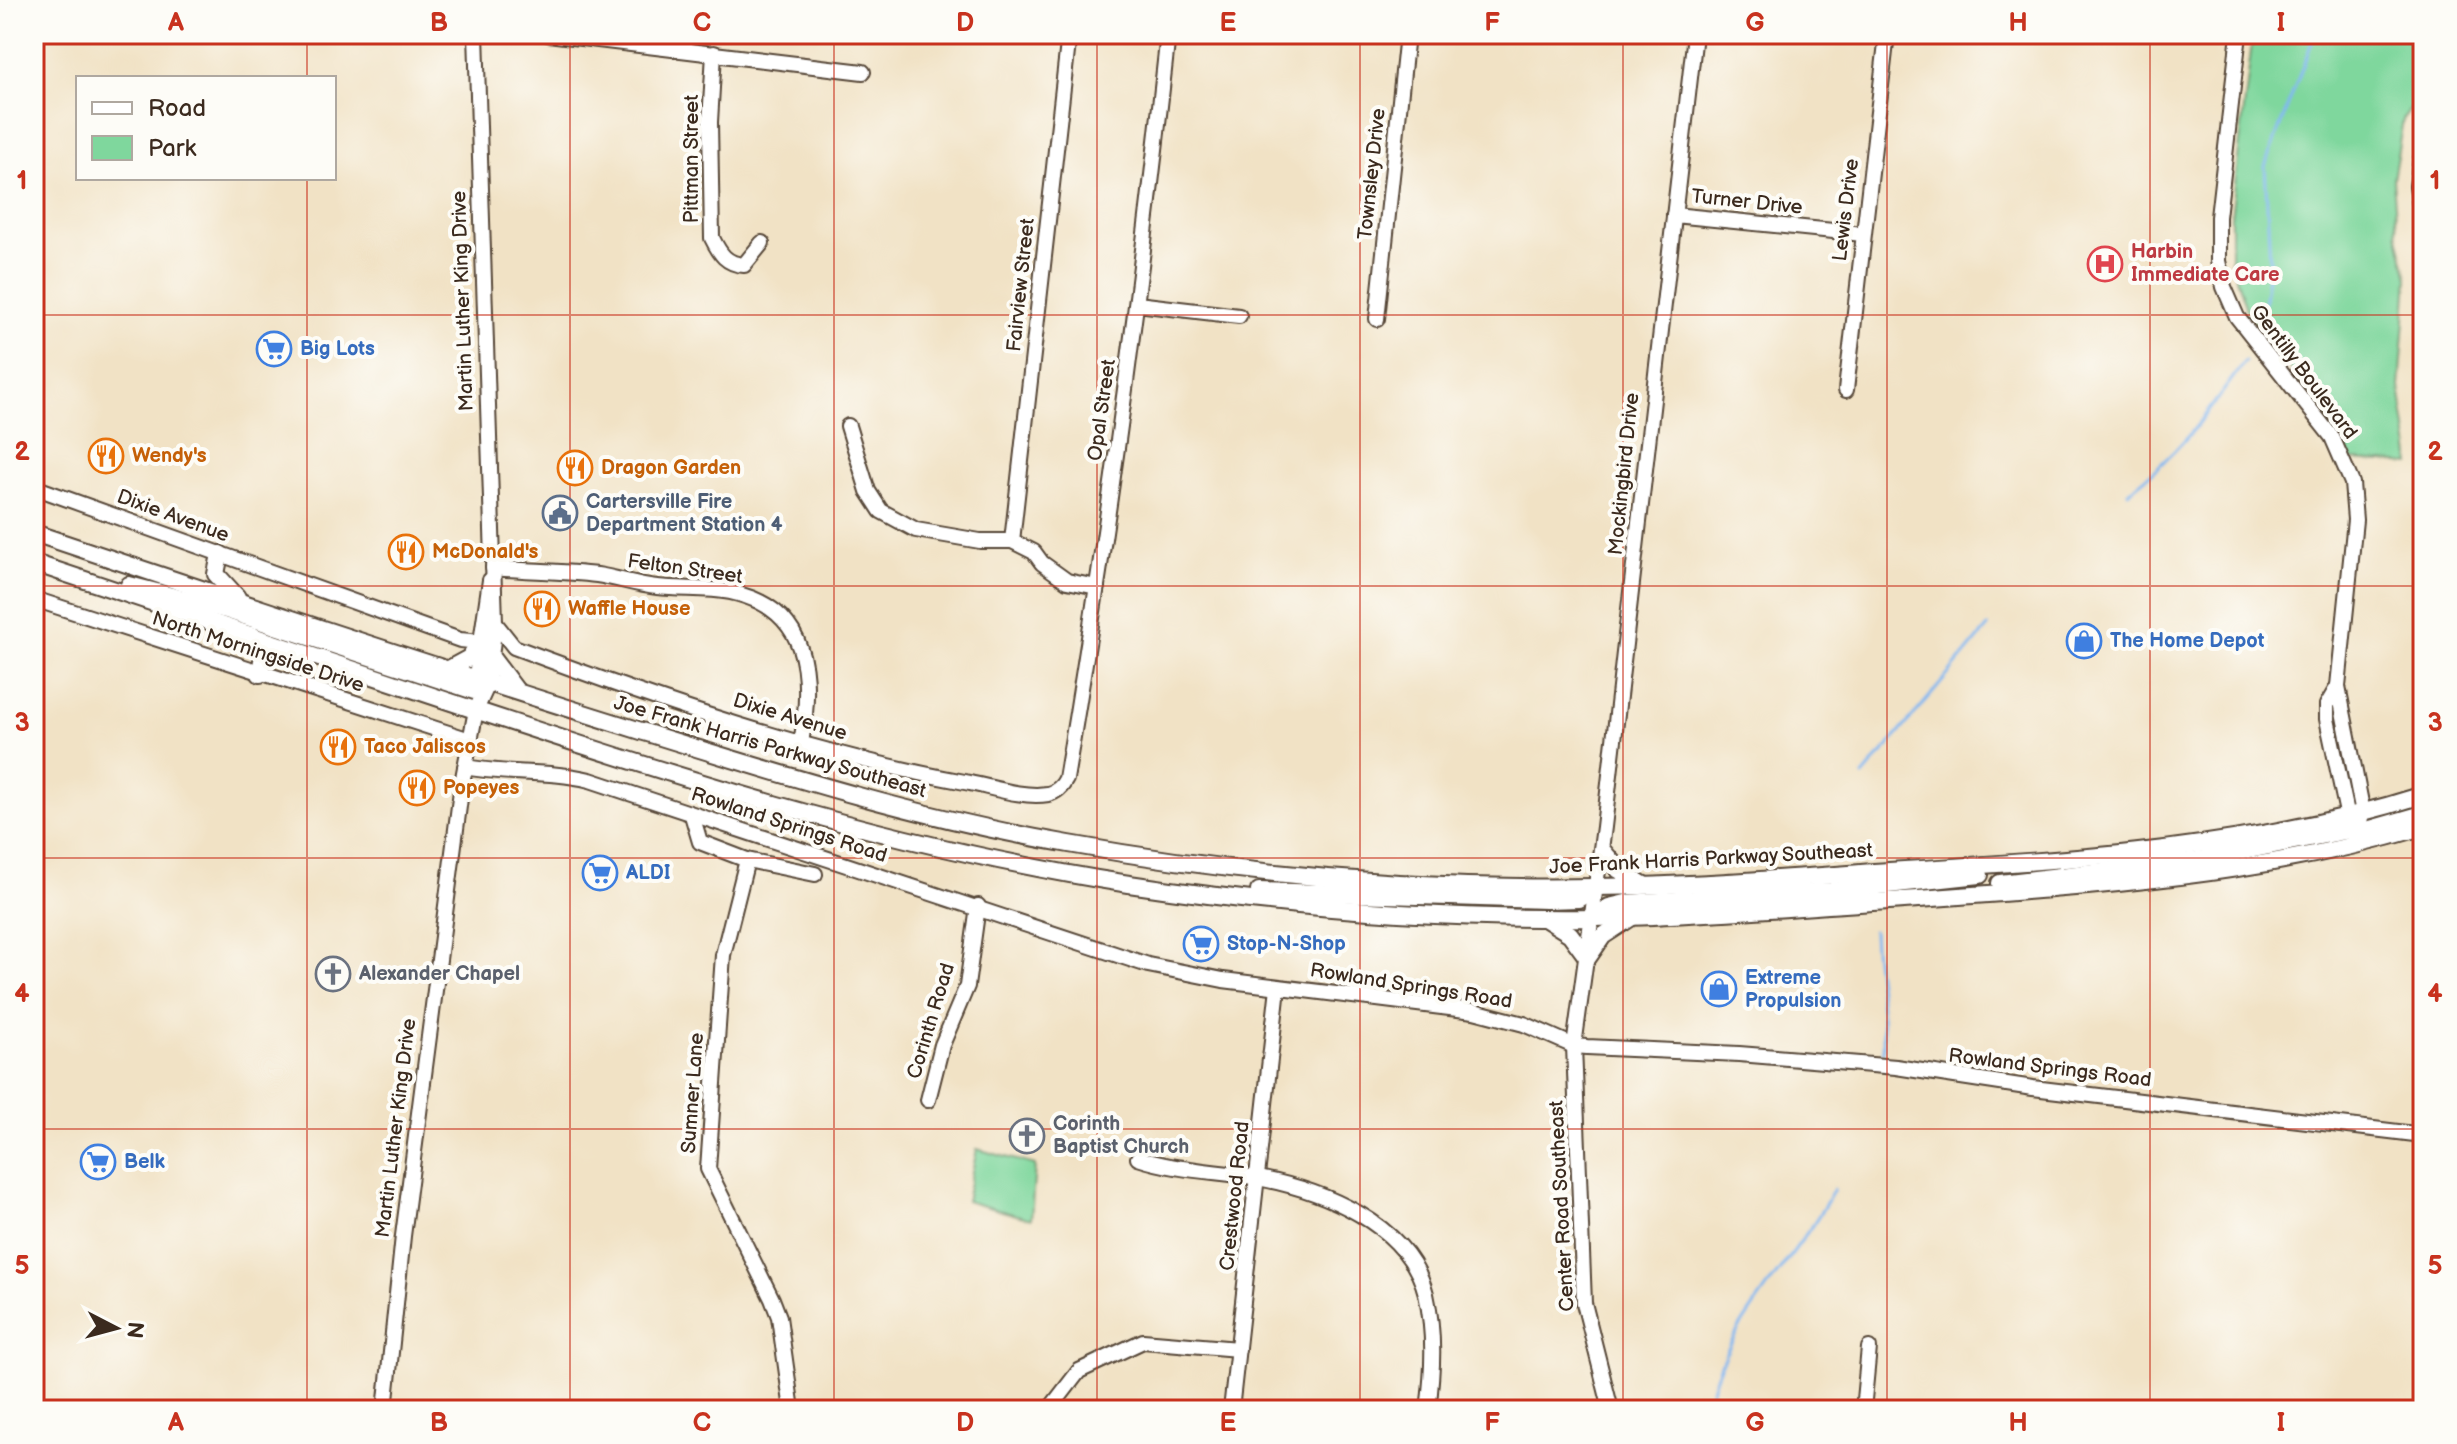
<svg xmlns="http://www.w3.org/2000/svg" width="2457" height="1444" viewBox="0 0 2457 1444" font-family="'Balsamiq Sans',sans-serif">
  <rect width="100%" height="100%" fill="#fdfcf7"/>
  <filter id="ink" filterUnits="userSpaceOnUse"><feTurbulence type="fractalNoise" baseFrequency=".0125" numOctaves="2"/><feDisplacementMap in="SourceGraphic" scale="16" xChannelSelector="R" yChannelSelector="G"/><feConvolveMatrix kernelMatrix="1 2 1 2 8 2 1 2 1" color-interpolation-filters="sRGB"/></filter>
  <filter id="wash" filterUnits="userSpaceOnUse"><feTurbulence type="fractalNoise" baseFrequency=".006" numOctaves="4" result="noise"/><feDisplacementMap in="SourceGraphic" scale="32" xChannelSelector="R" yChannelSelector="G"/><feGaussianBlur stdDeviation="1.8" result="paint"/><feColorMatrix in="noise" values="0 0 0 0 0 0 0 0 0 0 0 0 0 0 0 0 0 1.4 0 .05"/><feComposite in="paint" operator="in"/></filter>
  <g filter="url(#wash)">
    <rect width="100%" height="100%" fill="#f1e2c5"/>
    <g fill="#7fd79d" stroke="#5d805e" stroke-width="2">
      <polygon points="2253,34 2423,34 2423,90 2403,120 2393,179 2397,232 2408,278 2400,387 2411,464 2352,460 2337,431 2246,310 2231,260 2231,217"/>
      <polygon points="977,1149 1035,1165 1031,1219 966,1201"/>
    </g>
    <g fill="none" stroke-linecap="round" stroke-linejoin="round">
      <g stroke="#81b7f0" stroke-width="3">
        <polyline points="2262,321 2270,261 2265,166 2315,34"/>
        <path d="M2128,492C2181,452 2207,414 2245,361"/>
        <polyline points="1863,776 1988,627"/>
        <path d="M1873,931C1874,972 1885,1011 1883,1052"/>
        <path d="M1707,1410C1723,1322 1794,1265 1834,1189"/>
      </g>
    </g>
  </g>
  <g filter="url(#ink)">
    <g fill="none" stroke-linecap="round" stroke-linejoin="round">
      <g stroke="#564637" stroke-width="18">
        <g id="minor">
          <polyline points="548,34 863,72"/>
          <polyline points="2239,34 2218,217 2218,261 2224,287 2237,317 2332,437 2352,483 2355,520 2338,686 2363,813 2361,822"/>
          <path d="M714,53L710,122L712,238C720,254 726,264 744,265L762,243"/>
          <polyline points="2423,149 2417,186 2423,225"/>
          <polyline points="1674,215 1863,234"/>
          <polyline points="1137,304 1239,316"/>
          <polyline points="1377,319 1407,34"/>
          <polyline points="1846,390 1887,34"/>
          <polyline points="848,426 868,491 881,511 916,530 980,541 1012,541 1034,552 1042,563 1067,581 1097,587"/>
          <polyline points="34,487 460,640 480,642"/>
          <polyline points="1012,541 1069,34"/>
          <path d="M493,568C527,571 563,571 597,575C617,578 637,585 657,587C681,590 707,587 730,592C810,608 813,676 801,743"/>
          <polyline points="34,599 470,740"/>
          <path d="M495,623L514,647C661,702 815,755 970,783C994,788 1024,798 1048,794C1057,792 1062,787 1066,779C1108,532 1141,283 1168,34"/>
          <polyline points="2338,686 2327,705 2327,719 2350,827"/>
          <polyline points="474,690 490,580"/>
          <path d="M465,767C507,775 548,770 590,780L1148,965L1223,980L1474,1011L1524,1024L1574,1046L1587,1047L1739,1054L1896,1067L2033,1088L2423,1135"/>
          <polyline points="692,815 700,842 747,860 723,955 708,1169 772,1299 779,1317 792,1410"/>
          <polyline points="747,860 815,874"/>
          <polyline points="928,1100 942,1045 967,986 978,906"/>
          <path d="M1138,1158C1177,1171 1218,1171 1258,1178C1322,1190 1408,1223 1426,1294C1435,1333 1433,1371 1428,1410"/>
          <polyline points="385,1410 403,1236 462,783 476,710 488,684 495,622 476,34"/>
          <polyline points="1049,1410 1079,1371 1143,1341 1238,1349"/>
          <polyline points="1231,1410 1278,987"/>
          <polyline points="1611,1410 1584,1303 1574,1046 1604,827 1695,34"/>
          <polyline points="1863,1410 1869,1348"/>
        </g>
      </g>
      <g stroke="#564637" stroke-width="20">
        <g id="major">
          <path d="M34,533C236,601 438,668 641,731C783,775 923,819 1069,844C1242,875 1419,890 1595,887C1693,886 1791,878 1889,871C2070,860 2250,850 2423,795"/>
          <polyline points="220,554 216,574 237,597"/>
          <path d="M34,563C166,607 298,651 430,695C660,772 889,847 1129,884C1282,907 1439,920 1595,918C1693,916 1791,907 1889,901C2070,888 2248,879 2423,827"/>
          <polyline points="129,585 226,610 474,691"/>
          <polyline points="252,635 263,654 260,674"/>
          <polyline points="491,657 516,690"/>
          <polyline points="447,670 469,658 480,642"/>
          <polyline points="2353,834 2423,814"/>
          <polyline points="1602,850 1619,870 1644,885"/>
          <polyline points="2000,883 2198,860 2360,828"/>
          <polyline points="1259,891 1546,900 1579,899 1597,887"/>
          <polyline points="1596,916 1609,907 1626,903 1831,891 1980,875"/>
          <polyline points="1546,919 1570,934 1587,957"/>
          <polyline points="1587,959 1603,936 1632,917"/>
        </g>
      </g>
      <use href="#minor" stroke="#fff" stroke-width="14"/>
      <use href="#major" stroke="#fff" stroke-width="16"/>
    </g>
  </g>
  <path fill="none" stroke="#c8321e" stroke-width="2" stroke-opacity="0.55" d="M307,34V78M570,34V1410M834,34V1410M1097,34V1410M1360,34V1410M1623,34V1410M1887,34V1410M2150,34V1410M307,178V1410M34,315H2423M34,586H2423M34,858H2423M34,1129H2423"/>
  <defs>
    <g id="hospital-ring" transform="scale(1.8)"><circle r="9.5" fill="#fdfcf7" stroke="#e0444e" stroke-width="1.5"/><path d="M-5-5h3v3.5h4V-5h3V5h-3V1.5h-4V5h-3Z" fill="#e0444e"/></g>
    <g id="supermarket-ring" transform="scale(1.8)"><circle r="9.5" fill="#fdfcf7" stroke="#3f7fe0" stroke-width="1.5"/><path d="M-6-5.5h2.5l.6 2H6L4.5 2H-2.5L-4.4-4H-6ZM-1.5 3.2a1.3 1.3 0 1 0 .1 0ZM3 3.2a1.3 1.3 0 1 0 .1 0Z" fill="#3f7fe0"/></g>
    <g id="restaurant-ring" transform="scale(1.8)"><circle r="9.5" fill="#fdfcf7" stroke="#e8710a" stroke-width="1.5"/><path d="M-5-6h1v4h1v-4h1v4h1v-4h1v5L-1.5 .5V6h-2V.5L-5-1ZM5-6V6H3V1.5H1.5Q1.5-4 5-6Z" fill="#e8710a"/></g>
    <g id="civic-ring" transform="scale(1.8)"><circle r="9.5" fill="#fdfcf7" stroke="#5c6f8a" stroke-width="1.5"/><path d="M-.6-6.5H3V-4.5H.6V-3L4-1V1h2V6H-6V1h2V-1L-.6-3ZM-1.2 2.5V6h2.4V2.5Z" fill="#5c6f8a"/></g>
    <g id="shop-ring" transform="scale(1.8)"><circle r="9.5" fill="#fdfcf7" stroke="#3f7fe0" stroke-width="1.5"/><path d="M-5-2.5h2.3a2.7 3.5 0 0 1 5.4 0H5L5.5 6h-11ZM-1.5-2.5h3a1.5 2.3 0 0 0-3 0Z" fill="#3f7fe0"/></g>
    <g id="church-ring" transform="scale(1.8)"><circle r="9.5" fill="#fdfcf7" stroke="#6b7280" stroke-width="1.5"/><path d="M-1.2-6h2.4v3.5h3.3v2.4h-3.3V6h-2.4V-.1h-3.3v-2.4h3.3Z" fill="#6b7280"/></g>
  </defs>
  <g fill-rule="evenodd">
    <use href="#hospital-ring" x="2105" y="264"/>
    <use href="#supermarket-ring" x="274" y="349"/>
    <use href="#restaurant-ring" x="106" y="456"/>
    <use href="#restaurant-ring" x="575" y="468"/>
    <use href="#civic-ring" x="560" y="513"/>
    <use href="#restaurant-ring" x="406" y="552"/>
    <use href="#restaurant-ring" x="542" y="609"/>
    <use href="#shop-ring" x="2084" y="641"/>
    <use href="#restaurant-ring" x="338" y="747"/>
    <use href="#restaurant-ring" x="417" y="788"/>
    <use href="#supermarket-ring" x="600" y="873"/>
    <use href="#supermarket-ring" x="1201" y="944"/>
    <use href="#church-ring" x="333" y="974"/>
    <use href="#shop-ring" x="1719" y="989"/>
    <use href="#church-ring" x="1027" y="1136"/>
    <use href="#supermarket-ring" x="98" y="1162"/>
  </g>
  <g text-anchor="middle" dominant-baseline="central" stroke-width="8" stroke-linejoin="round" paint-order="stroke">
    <g font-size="20" fill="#3b2a1e" stroke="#fdfcf7">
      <text transform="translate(692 159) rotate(-90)">Pittman Street</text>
      <text transform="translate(1372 174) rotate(-84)">Townsley Drive</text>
      <text transform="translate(1747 202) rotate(6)">Turner Drive</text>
      <text transform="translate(1846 210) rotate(-83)">Lewis Drive</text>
      <text transform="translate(1021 285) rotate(-84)">Fairview Street</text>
      <text transform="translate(463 301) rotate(-92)">Martin Luther King Drive</text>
      <text transform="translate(2304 372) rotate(53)">Gentilly Boulevard</text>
      <text transform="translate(1102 410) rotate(-82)">Opal Street</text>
      <text transform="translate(1624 474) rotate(-84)">Mockingbird Drive</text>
      <text transform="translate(173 516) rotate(20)">Dixie Avenue</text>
      <text transform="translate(685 569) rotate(8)">Felton Street</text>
      <text transform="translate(258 652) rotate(18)">North Morningside Drive</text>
      <text transform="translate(790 717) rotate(17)">Dixie Avenue</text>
      <text transform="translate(770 747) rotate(16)">Joe Frank Harris Parkway Southeast</text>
      <text transform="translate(789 825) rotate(18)">Rowland Springs Road</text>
      <text transform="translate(1711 859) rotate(-3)">Joe Frank Harris Parkway Southeast</text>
      <text transform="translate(1411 986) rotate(9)">Rowland Springs Road</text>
      <text transform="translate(931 1021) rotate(-73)">Corinth Road</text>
      <text transform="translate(2050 1068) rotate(7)">Rowland Springs Road</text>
      <text transform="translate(693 1093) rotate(-86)">Sumner Lane</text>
      <text transform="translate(396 1128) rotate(-83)">Martin Luther King Drive</text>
      <text transform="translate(1235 1196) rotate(-84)">Crestwood Road</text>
      <text transform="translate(1562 1206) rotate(-93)">Center Road Southeast</text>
    </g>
    <g font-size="20" font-weight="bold" fill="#be3a42" stroke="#fdfcf7" text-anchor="start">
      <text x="2131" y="252">Harbin<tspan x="2131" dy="23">Immediate Care</tspan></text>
    </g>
    <g font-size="20" font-weight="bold" fill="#366cbe" stroke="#fdfcf7" text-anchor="start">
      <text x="300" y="349">Big Lots</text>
      <text x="2110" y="641">The Home Depot</text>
      <text x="626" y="873">ALDI</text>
      <text x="1227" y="944">Stop-N-Shop</text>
      <text x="1745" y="978">Extreme<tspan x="1745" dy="23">Propulsion</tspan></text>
      <text x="124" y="1162">Belk</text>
    </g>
    <g font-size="20" font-weight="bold" fill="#c56008" stroke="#fdfcf7" text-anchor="start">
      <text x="132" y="456">Wendy's</text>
      <text x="601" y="468">Dragon Garden</text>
      <text x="432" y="552">McDonald's</text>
      <text x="568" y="609">Waffle House</text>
      <text x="364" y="747">Taco Jaliscos</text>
      <text x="443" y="788">Popeyes</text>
    </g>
    <g font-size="20" font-weight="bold" fill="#4e5e75" stroke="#fdfcf7" text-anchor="start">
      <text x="586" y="502">Cartersville Fire<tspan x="586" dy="23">Department Station 4</tspan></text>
    </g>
    <g font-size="20" font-weight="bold" fill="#5b616d" stroke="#fdfcf7" text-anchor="start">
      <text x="359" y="974">Alexander Chapel</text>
      <text x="1053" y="1124">Corinth<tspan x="1053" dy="23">Baptist Church</tspan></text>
    </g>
  </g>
  <rect width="2457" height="1444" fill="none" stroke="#fdfcf7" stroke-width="88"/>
  <rect x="76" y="76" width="260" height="104" fill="#fdfcf7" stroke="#afa8a0" stroke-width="2"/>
  <rect x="92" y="102" width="40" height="12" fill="#ffffff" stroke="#afa8a0" stroke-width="2"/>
  <text x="148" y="116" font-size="24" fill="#3b2a1e">Road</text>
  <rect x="92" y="136" width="40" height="24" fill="#7fd79d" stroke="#afa8a0" stroke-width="2"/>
  <text x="148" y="156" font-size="24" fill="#3b2a1e">Park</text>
  <g transform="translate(116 1328) rotate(96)" stroke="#fdfcf7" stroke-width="6" paint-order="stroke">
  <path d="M0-6L14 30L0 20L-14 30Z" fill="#3b2a1e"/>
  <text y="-12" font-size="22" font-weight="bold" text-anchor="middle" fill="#3b2a1e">N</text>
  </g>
  <rect x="44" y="44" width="2369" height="1356" fill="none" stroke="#c8321e" stroke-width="3"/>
  <g font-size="26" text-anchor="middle" font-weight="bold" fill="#c8321e">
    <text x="176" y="31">A</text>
    <text x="439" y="31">B</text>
    <text x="702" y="31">C</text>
    <text x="965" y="31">D</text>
    <text x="1228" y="31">E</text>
    <text x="1492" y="31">F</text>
    <text x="1755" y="31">G</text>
    <text x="2018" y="31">H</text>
    <text x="2281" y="31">I</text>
    <text x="22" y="189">1</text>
    <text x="2435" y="189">1</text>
    <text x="22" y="460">2</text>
    <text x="2435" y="460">2</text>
    <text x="22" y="731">3</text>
    <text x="2435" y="731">3</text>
    <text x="22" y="1002">4</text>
    <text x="2435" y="1002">4</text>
    <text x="22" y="1274">5</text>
    <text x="2435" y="1274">5</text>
    <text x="176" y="1431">A</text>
    <text x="439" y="1431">B</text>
    <text x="702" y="1431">C</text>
    <text x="965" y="1431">D</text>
    <text x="1228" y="1431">E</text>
    <text x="1492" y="1431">F</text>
    <text x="1755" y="1431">G</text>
    <text x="2018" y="1431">H</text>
    <text x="2281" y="1431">I</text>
  </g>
</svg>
